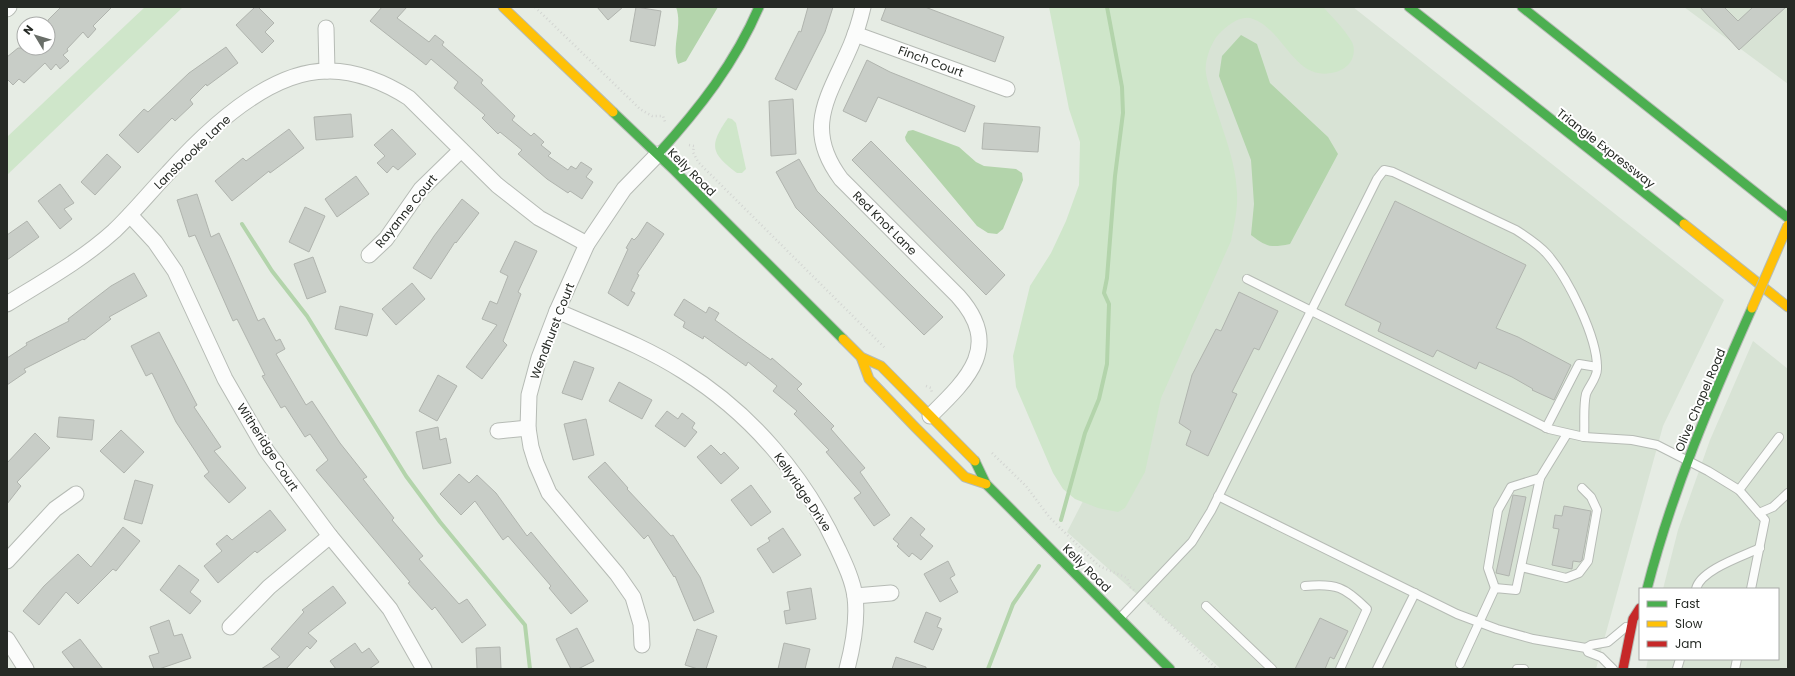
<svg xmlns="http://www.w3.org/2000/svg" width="1795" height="676" viewBox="0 0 1795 676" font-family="Poppins,sans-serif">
  <rect width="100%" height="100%" fill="#e6ece4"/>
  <g fill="#d8e3d5">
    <polygon points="1224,7 1353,7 1724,300 1663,426 1596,669 1221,669 1067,532 1083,501 1196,74"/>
    <polygon points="1684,7 1788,7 1788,84"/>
    <polygon points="1753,341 1788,369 1788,669 1646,669 1648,659 1778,659 1778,589 1663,589 1678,530 1710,440"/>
  </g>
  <g fill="#cfe6ca">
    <polygon points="145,7 183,7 7,175 7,137"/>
    <path d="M1049,7H1323C1333,18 1344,28 1352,42C1355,48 1354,56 1351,61C1347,68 1339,72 1331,73C1294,80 1284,30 1253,19C1241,14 1227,26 1219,34C1211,42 1204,62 1206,73C1207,82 1211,91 1213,99C1222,129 1236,161 1237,193C1238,209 1234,225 1231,241L1161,398L1145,472L1125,508L1118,512L1098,508L1075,499L1063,489L1053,473L1016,387L1013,356L1030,286L1051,253L1066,221L1079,185L1080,142L1069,109Z"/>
    <path d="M728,118L732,119L736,123L746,169L742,173H737C710,153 709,145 728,118Z"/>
  </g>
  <g fill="#b3d4ab">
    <path d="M676,7H718L686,61L678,64C671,46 683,26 676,7Z"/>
    <path d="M1241,35L1257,44L1270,83L1328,137L1338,154L1290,244C1270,248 1267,247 1251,235L1254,204L1251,160L1219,76L1222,56Z"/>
    <polygon points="913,130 959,147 976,162 984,166 1016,169 1022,173 1023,180 1003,229 997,234 988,233 977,226 906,141 905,137 908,131"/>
  </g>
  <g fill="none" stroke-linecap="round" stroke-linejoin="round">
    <g stroke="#b3d4ab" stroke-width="4">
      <polyline points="242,224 272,271 307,316 406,476 440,522 525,625 530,669"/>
      <polyline points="1061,520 1085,433 1099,399 1107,364 1109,304 1104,293 1107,278 1115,176 1123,113 1122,87 1107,7"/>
      <polyline points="988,669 1013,604 1039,566"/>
    </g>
  </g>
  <g fill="#c8cdc7" stroke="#b0b4ae">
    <polygon points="61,7 112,7 93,26 96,29 88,38 83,32 67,49 68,51 63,55 69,61 60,69 56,64 51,70 45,63 24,83 19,79 13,85 7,79 7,57 18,48 48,48 48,20"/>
    <polygon points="255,7 258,7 274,23 265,32 274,41 262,53 236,25"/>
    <polygon points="382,7 407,7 397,18 429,42 435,35 444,42 442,45 483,80 481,83 515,116 512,120 531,136 534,133 544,142 541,145 551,153 548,156 568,170 571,166 576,169 581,162 592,169 586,177 593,182 582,199 570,191 568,193 547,179 518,154 522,150 500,132 498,134 482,118 485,115 454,88 458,82 431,59 426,65 370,21"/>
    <polygon points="597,7 623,7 608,20"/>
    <polygon points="636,7 661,11 655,46 630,41"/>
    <polygon points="808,7 833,7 825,32 796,90 775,79 799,31 801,32"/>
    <polygon points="886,7 925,7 1004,37 995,62 881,20"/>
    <polygon points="1700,7 1724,7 1738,21 1753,7 1786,7 1739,50"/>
    <polygon points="226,47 238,63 207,86 206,84 190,100 193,104 175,121 172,118 138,153 119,135 144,109 148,112 189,73"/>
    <polygon points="867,60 890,72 975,106 965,132 878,97 866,122 843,111"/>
    <polygon points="793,99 796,154 771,156 769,101"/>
    <polygon points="351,114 353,137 316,140 314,117"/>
    <polygon points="984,123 1040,127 1038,152 982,149"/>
    <polygon points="289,129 304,148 270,173 269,171 232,201 215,181 243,158 246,161"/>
    <polygon points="392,129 416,154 398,170 393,166 387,173 377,163 385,156 374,145"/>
    <polygon points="871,141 1005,275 986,295 852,160"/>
    <polygon points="107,154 121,167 95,195 81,182"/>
    <polygon points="799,159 817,191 943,317 924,335 796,208 776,172"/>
    <polygon points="356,176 369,194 337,217 325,199"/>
    <polygon points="60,184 74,203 64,209 72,219 60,229 38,201"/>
    <polygon points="197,194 211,237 219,233 258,321 264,318 276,341 280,339 285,349 276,354 306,405 312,401 340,443 367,477 363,479 394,518 392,520 423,556 419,559 459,604 467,599 486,625 462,643 435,607 432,610 408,583 410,582 316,470 328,460 310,434 305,437 285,406 281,408 262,376 265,375 237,319 233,321 195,235 189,237 177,200"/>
    <polygon points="462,199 479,213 456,243 455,242 431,279 413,268 434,236"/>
    <polygon points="1395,201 1526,265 1496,328 1518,337 1571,365 1554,400 1532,390 1533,389 1512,377 1479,362 1476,369 1437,350 1433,357 1378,331 1381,323 1345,305"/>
    <polygon points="305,207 325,216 309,252 289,242"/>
    <polygon points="27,221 39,237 7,260 7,235"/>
    <polygon points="647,222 664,234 637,274 639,275 631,291 635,293 628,306 608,293 628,249 626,248 632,238 634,240 638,236"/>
    <polygon points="515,241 537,251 518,292 521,294 503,341 507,345 482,379 466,367 497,325 482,319 490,301 497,304 508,276 500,272"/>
    <polygon points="313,257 326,292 307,299 294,264"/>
    <polygon points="134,273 147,296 109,317 111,319 84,340 83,339 24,369 26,372 7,385 7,358 27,345 26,343 69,321 68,319 111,286"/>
    <polygon points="412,283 425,299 396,325 382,309"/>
    <polygon points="1239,292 1278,311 1259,350 1254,348 1232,392 1237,394 1208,456 1186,445 1191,431 1179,423 1192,375 1216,329 1221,331"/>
    <polygon points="684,299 706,313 709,307 719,313 715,320 771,360 772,358 802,384 797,389 834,426 831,429 865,468 860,472 890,515 874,526 854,498 861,493 826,452 829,450 794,414 797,411 773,391 777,386 748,362 746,366 704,336 703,339 683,327 685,322 674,315"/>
    <polygon points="340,306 373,314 367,336 335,329"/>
    <polygon points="159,332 197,405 194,407 221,447 214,451 246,488 229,503 204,476 209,472 176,422 152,373 146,376 131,346"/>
    <polygon points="574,361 594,368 582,400 562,393"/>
    <polygon points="438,375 457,386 437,421 419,411"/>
    <polygon points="619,382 652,400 642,419 609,401"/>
    <polygon points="667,411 678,419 682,413 695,423 692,428 697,432 685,447 655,426"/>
    <polygon points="59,417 94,420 92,440 57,437"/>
    <polygon points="586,419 594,455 573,460 564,424"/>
    <polygon points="438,427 440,440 446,438 451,463 423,469 416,432"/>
    <polygon points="121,430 144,452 124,473 100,451"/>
    <polygon points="35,433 50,448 17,482 21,486 7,504 7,463"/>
    <polygon points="711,445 721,455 724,452 739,468 721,484 697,457"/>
    <polygon points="605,462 628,488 627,489 671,536 673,535 700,577 714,612 694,621 675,576 674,577 648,535 644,539 588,477"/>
    <polygon points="459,474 469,483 477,475 496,493 527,536 531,532 588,601 571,614 549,588 551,586 508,536 503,540 475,501 461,515 440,494"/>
    <polygon points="135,480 153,485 142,524 124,519"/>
    <polygon points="751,485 771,512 751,526 731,500"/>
    <polygon points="1513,495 1526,497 1509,576 1496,573"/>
    <polygon points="1564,506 1591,511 1582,560 1580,562 1573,561 1572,569 1552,565 1559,529 1553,528 1555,515 1562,516"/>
    <polygon points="270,510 286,530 257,553 255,551 218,583 204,566 222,551 216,544 227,535 232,540"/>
    <polygon points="911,517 925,529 920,535 933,546 921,560 912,553 909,557 897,546 899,544 893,539"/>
    <polygon points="123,527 140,541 116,571 113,569 78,604 66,592 39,625 23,611 44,586 78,554 91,567"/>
    <polygon points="783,528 801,555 773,573 757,549 770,541 768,538"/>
    <polygon points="948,561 955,575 950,578 958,592 940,602 924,574"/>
    <polygon points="179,565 199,580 190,592 201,601 190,614 160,590"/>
    <polygon points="333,586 346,603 308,633 317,641 310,649 307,646 286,669 261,669 280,657 271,649 304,612 302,610"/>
    <polygon points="811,588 816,619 786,624 784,611 790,610 787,592"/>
    <polygon points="926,612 941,618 937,627 942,629 933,650 914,642"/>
    <polygon points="1320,618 1348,631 1334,659 1330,657 1325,669 1295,669"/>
    <polygon points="169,620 174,636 182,634 191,658 159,669 154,669 149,656 159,653 150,627"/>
    <polygon points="577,628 594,661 578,669 571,669 556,639"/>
    <polygon points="697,629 717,636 706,669 698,669 685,665"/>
    <polygon points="80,639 103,669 75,669 62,652"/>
    <polygon points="355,643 362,653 369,648 379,662 369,669 336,669 330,661"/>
    <polygon points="784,643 810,649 805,669 778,669"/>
    <polygon points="500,647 501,669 477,669 476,648"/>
    <polygon points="896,657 926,667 926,669 892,669"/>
  </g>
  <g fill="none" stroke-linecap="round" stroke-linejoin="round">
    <g stroke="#b6bbb5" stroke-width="10">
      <g id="lane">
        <polyline points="1247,279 1549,429 1584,437 1632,440 1657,445 1708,471 1739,490 1765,520 1751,589"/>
        <polyline points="1546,428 1579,364 1597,367"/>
        <polyline points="1739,490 1779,437"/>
        <polyline points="1218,496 1457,614 1497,629 1533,639 1586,648 1588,652 1601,657 1613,669"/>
        <polyline points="1759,513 1773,507 1788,493"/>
        <polyline points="1521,567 1566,578 1579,573 1588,561 1597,510 1591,497 1582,488"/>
        <path d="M1305,586C1336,583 1345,587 1367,609L1340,669"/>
        <polyline points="1495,588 1488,568 1498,510 1511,487 1540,478"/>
        <path d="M1696,589C1700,570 1743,556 1760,548"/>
        <polyline points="1206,606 1272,669"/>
        <path d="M1120,618L1192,542L1211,511L1377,179L1384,170L1393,172L1516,230C1527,237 1538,244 1547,254C1568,278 1598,338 1597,369C1597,378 1589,386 1586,394C1583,407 1585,423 1584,437"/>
        <polyline points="1586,648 1591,645 1608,642 1626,627"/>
        <polyline points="1460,664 1495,588 1516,590 1540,478 1567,434"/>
        <polyline points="1377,669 1415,593"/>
        <polyline points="1517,669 1524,669"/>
        <polyline points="1677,669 1680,659"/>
        <polyline points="1735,669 1737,659"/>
      </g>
    </g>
    <g stroke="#b6bbb5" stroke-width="17">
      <g id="street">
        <path d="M863,7C860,20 856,33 851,45C830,95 802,127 841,179L958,296C1003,346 968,379 930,416"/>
        <polyline points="7,9 9,7"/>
        <polyline points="326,28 327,71"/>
        <polyline points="855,34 1007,89"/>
        <polyline points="130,215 155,242 175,271 225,379 266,450 330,536 390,609 424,669"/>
        <polyline points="369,255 386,239 421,189 461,150"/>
        <path d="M7,304C44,281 82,260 114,231C133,213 150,192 168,173C205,132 267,71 327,71C355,70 386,83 409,98L497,185L539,218L587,244"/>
        <path d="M557,311C600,330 644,346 683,371C751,413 805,477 838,549C845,564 853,581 855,597C858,621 853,646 847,669"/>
        <polyline points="498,431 528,428"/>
        <polyline points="7,561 55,509 76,494"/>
        <polyline points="855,596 891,593"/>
        <polyline points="230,627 269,587 330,536"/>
        <polyline points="7,639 26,669"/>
        <polyline points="642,645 641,624 633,597 617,574 549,493 536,463 531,447 528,428 529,395 539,358 557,311 587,244 624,189 658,154"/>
      </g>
    </g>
    <g stroke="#b6bbb5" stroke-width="11">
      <g id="fast">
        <polyline points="1409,7 1684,224"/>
        <polyline points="1522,7 1788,218"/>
        <polyline points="613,112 675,171 843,339"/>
        <path d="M658,154C699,109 735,63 759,7"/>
        <polyline points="975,461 986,484 1170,669"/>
        <path d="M1647,589C1672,491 1711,400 1752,308"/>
      </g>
    </g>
    <g stroke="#b6bbb5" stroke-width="11">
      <g id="slow">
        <polyline points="503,7 613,112"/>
        <polyline points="1684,224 1788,307"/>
        <polyline points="843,339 861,357 881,366 975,461"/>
        <polyline points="861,357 869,379 915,427 965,477 986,484"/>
      </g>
    </g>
    <g stroke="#b6bbb5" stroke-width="11">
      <polyline id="jam" points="1623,669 1633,619 1640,608"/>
    </g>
    <g stroke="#d3d5d2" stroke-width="2.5" stroke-dasharray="1 3" stroke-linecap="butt">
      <polyline points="535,7 640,109 652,116 663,116 665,122"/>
      <polyline points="689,145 694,146 693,152 698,162 886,349"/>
      <polyline points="926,386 931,388 932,393"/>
      <polyline points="992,453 1026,486 1050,518 1099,566 1127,578 1130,587 1134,590"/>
      <polyline points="1148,603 1217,669"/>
    </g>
    <use href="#lane" stroke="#fbfcfb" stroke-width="8"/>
    <use href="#street" stroke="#fbfcfb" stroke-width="15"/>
    <use href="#fast" stroke="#4caf50" stroke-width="9"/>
    <use href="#slow" stroke="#ffc107" stroke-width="9"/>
    <use href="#jam" stroke="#c62828" stroke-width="9"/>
    <g stroke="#b6bbb5" stroke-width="11" stroke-linecap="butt">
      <polyline id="slow-bridge" points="1752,308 1788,225"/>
    </g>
    <use href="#slow-bridge" stroke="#ffc107" stroke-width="9"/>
  </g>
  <g text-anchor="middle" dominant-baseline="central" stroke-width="4" stroke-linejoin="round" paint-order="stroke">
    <g font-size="12" fill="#262a25" stroke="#fff">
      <text transform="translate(931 61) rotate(20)">Finch Court</text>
      <text transform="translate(1606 148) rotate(38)">Triangle Expressway</text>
      <text transform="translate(192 152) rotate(-44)">Lansbrooke Lane</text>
      <text transform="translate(692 172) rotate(45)">Kelly Road</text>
      <text transform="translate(406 211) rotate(-51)">Rayanne Court</text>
      <text transform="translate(885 223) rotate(45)">Red Knot Lane</text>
      <text transform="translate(552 331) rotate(-69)">Wendhurst Court</text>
      <text transform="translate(1700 400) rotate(-67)">Olive Chapel Road</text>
      <text transform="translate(268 447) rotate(57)">Witheridge Court</text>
      <text transform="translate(803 492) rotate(56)">Kellyridge Drive</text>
      <text transform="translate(1087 568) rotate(45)">Kelly Road</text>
    </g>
  </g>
  <rect width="1795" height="676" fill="none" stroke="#262a25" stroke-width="16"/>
  <rect x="1639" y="588" width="140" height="72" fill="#ffffff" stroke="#a8aaa8"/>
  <rect x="1647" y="601" width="20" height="6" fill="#4caf50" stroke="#a8aaa8"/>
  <text x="1675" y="608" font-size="12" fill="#262a25">Fast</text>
  <rect x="1647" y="621" width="20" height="6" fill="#ffc107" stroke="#a8aaa8"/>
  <text x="1675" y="628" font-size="12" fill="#262a25">Slow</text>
  <rect x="1647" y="641" width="20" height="6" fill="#c62828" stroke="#a8aaa8"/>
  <text x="1675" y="648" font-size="12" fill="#262a25">Jam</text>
  <g transform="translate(36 36) rotate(308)"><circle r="19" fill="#ffffff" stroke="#a8aaa8"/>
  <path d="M0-3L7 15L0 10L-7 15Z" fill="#696e68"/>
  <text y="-6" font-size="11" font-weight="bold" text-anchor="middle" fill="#262a25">N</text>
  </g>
</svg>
